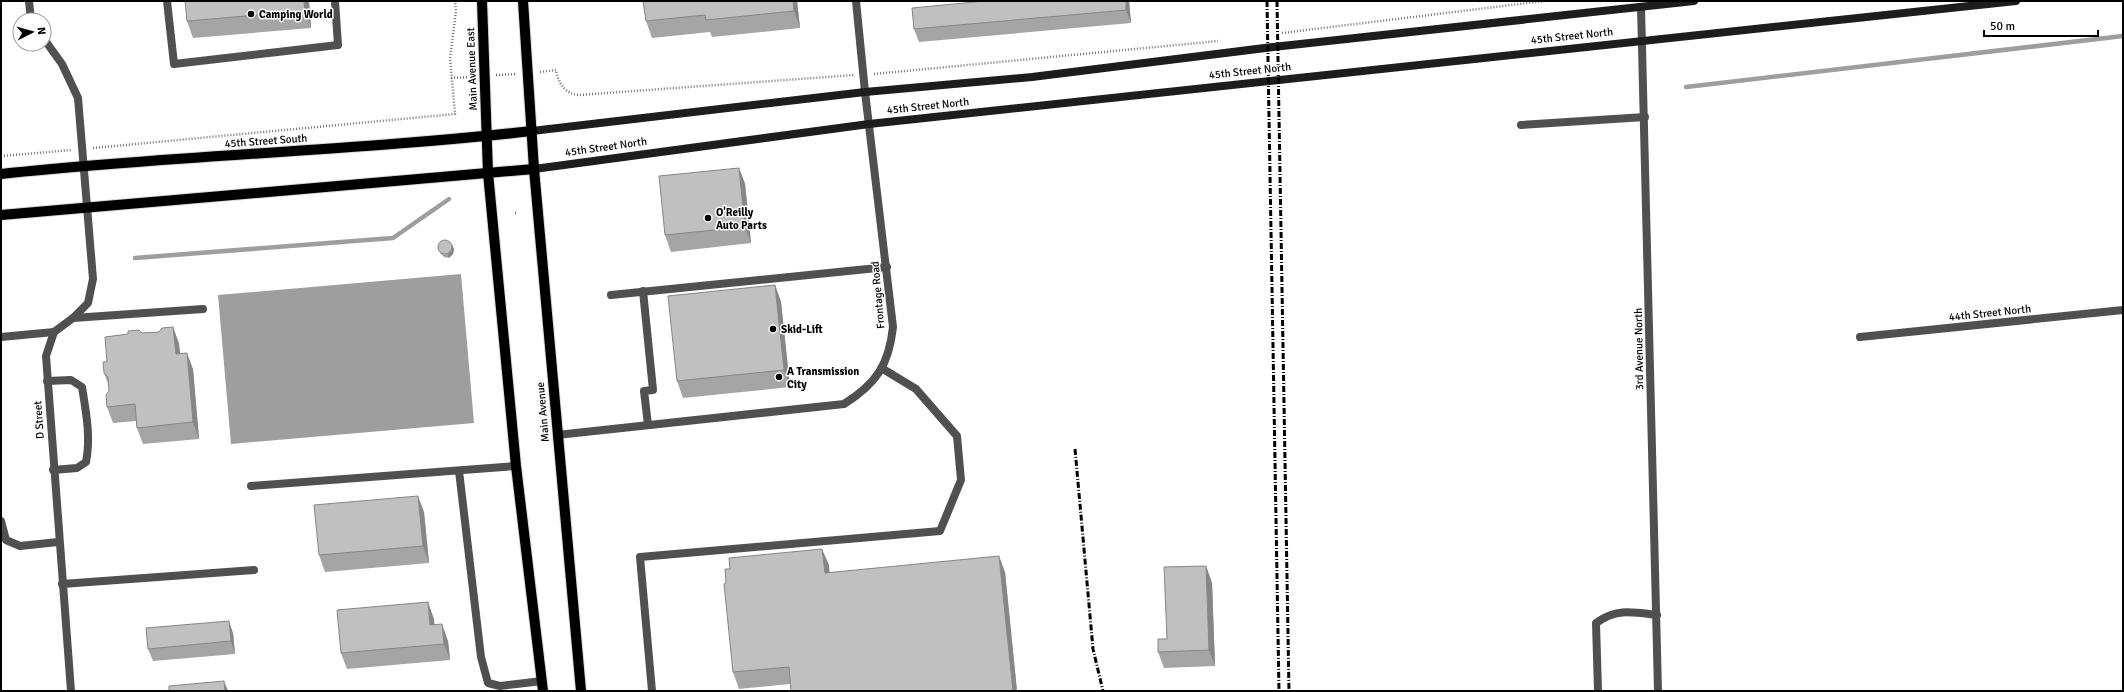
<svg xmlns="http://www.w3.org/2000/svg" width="2124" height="692" viewBox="0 0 2124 692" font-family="Signika,sans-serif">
  <rect width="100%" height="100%" fill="#fff"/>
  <polygon fill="#9e9e9e" points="461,274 474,423 231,444 218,295"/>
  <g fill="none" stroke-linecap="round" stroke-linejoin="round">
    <g stroke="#9e9e9e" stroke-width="4.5">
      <polyline points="1686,87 2123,36"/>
      <polyline points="135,258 393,238 449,199"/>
    </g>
    <g stroke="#dbdbdb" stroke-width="12">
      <g id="primary">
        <polyline points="482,1 488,173 516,466 543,691"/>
        <polyline points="523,1 534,169 581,691"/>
        <path d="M1,174C178,155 355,151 532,131"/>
        <polyline points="1,215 534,169"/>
      </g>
    </g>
    <g stroke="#727272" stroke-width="2.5" stroke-dasharray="1 2" stroke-linecap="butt">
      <polyline points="1282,33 1544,1"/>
      <path d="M540,72L556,70C558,83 565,94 579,95L854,75"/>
      <polyline points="874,74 1218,41"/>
      <polyline points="496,75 517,74"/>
      <polyline points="451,78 473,77"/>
      <polyline points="93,148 455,114 450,58 456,11 455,1"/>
      <polyline points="1,156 72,150"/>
      <polyline points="515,213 518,213"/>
    </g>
    <g stroke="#505050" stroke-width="8">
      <polyline points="167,1 174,64 338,45 335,1"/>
      <polyline points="856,1 865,92"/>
      <polyline points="1521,125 1645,117"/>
      <polyline points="643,291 653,390 644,391 648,425"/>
      <polyline points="611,295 887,267"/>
      <polyline points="73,318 203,309"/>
      <polyline points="1,337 54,332"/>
      <polyline points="1860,337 2123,310"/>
      <path d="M47,381L71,380L82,387C86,412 91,437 86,462L77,468L53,470"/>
      <polyline points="459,471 481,657 488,683 500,686 542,681"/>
      <polyline points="251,486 516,466"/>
      <polyline points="1,521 6,540 20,546 58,542"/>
      <polyline points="62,584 254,570"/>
      <polyline points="652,691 640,557 940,531 961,480 957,436 916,389 883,369"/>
      <path d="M1598,691L1596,623C1616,608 1633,612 1657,615"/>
    </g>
    <g stroke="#505050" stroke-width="8">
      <polyline points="29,1 31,20"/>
      <polyline points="1641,7 1658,691"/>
      <polyline points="44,39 62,64 78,98 93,279 88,303 73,318 54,332 46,356 71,691"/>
      <path d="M557,435L844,404C876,384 889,365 893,327L865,92"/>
    </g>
    <g stroke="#1d1d1d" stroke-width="8">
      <polyline points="532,131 865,92 1032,77 1273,47 1694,1"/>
      <polyline points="534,169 869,124 2016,1"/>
    </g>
    <use href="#primary" stroke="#000" stroke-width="10"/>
    <g stroke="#000" stroke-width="3" stroke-dasharray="6 2 1 2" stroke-linecap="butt">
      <polyline points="1267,1 1279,691"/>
      <polyline points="1277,1 1289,691"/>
      <polyline points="1075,449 1093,649 1103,691"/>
    </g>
  </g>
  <g fill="#a5a5a5">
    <polygon points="309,1 311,28 193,38 187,21"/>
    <polygon points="643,1 797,1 800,28 712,37 710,32 652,38 646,21"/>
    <polygon points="1129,1 1131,23 919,42 914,29"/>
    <polygon points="739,168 745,184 751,243 671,252 665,235"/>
    <polygon points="439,249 454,249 453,254 449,258 444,257 440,253"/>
    <polygon points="775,285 781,302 790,387 683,398 677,381"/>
    <polygon points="173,327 179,344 180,353 193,369 199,439 143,444 137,428 136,421 113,423 107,407 109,391 109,386 104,373 107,362 142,333 159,332"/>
    <polygon points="424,512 429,563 325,572 319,555"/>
    <polygon points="829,565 829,573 1005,572 1017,691 791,691 790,684 739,689 733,672 726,583"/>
    <polygon points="1206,566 1212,583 1215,666 1164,668 1158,652 1167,639"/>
    <polygon points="434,619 434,625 448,641 450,660 347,669 341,653"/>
    <polygon points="233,633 235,654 153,661 148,649"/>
  </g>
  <g fill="#868686">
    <polygon points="304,1 309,1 311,28 305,11"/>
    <polygon points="793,1 797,1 800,28 794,11"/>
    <polygon points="1126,1 1129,1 1131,23 1126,10"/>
    <polygon points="739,168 745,184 751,243 745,227"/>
    <polygon points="452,244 454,249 453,254 449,258 448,253"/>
    <polygon points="775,285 781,302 790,387 784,370"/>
    <polygon points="173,327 179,344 182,370 176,354"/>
    <polygon points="187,353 193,369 199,439 193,422"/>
    <polygon points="418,496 424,512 429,563 423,546"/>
    <polygon points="822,549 829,565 831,590 825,573"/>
    <polygon points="999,556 1005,572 1017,691 1013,691"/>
    <polygon points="1206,566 1212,583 1215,666 1209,650"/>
    <polygon points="428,602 434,619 436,642 430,625"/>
    <polygon points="229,621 233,633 235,654 231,641"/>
    <polygon points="442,624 448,641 450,660 444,644"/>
    <polygon points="224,681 228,691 225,691"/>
  </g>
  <g fill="#c0c0c0" stroke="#868686">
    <polygon points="185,1 304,1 305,11 187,21"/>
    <polygon points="643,1 793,1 794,11 706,20 705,15 646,21"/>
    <polygon points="985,1 1126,1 1126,10 914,29 912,8"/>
    <polygon points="739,168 745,227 665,235 659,176"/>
    <circle cx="445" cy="247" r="7"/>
    <polygon points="775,285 784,370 677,381 668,296"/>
    <polygon points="173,327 176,354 187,353 193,422 137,428 135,404 107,407 106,395 109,391 108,377 104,373 103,362 107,362 105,337 128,334 128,331 139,330 142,333 159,332 162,328"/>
    <polygon points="418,496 423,546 319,555 314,505"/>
    <polygon points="822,549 825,573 999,556 1013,691 791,691 789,667 733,672 724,584 726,583 725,569 730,569 729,558"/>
    <polygon points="1206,566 1209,650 1158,652 1158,639 1167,639 1164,567"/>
    <polygon points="428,602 430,625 442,624 444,644 341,653 337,610"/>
    <polygon points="229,621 231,641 148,649 146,628"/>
    <polygon points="224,681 225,691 169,691 169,686"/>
  </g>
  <g fill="#000" stroke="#fff" stroke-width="1.5">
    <circle cx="251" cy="14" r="4"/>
    <circle cx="708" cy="218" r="4"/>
    <circle cx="773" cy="329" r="4"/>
    <circle cx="779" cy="377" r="4"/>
  </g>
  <g text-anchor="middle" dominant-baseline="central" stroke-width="3" stroke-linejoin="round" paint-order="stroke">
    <g font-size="11" font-weight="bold" fill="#000" stroke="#fff" text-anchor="start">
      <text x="259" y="14">Camping World</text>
      <text x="716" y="212">O'Reilly<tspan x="716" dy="13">Auto Parts</tspan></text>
      <text x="781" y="329">Skid-Lift</text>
      <text x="787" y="371">A Transmission<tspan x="787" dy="13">City</tspan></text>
    </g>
    <g font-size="11" fill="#000" stroke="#fff">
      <text transform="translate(1572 36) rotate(-6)">45th Street North</text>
      <text transform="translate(472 69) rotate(-92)">Main Avenue East</text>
      <text transform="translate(1250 71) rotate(-6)">45th Street North</text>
      <text transform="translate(928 106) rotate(-6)">45th Street North</text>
      <text transform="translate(266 141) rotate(-4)">45th Street South</text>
      <text transform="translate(606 147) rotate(-8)">45th Street North</text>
      <text transform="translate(878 295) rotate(-95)">Frontage Road</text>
      <text transform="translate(1990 313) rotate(-6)">44th Street North</text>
      <text transform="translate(1639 349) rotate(-91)">3rd Avenue North</text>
      <text transform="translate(543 412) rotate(-95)">Main Avenue</text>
      <text transform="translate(39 420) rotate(-94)">D Street</text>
    </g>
  </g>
  <rect width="2124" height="692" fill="none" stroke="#000000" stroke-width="4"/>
  <g transform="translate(32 32) rotate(84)"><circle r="19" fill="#ffffff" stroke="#999999"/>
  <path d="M0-3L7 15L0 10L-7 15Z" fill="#000000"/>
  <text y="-6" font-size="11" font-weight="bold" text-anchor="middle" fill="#000000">N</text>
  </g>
  <path d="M1984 30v6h114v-6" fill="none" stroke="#000000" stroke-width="2"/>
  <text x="1990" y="30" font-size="12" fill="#000000" stroke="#ffffff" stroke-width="3" paint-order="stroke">50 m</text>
</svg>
